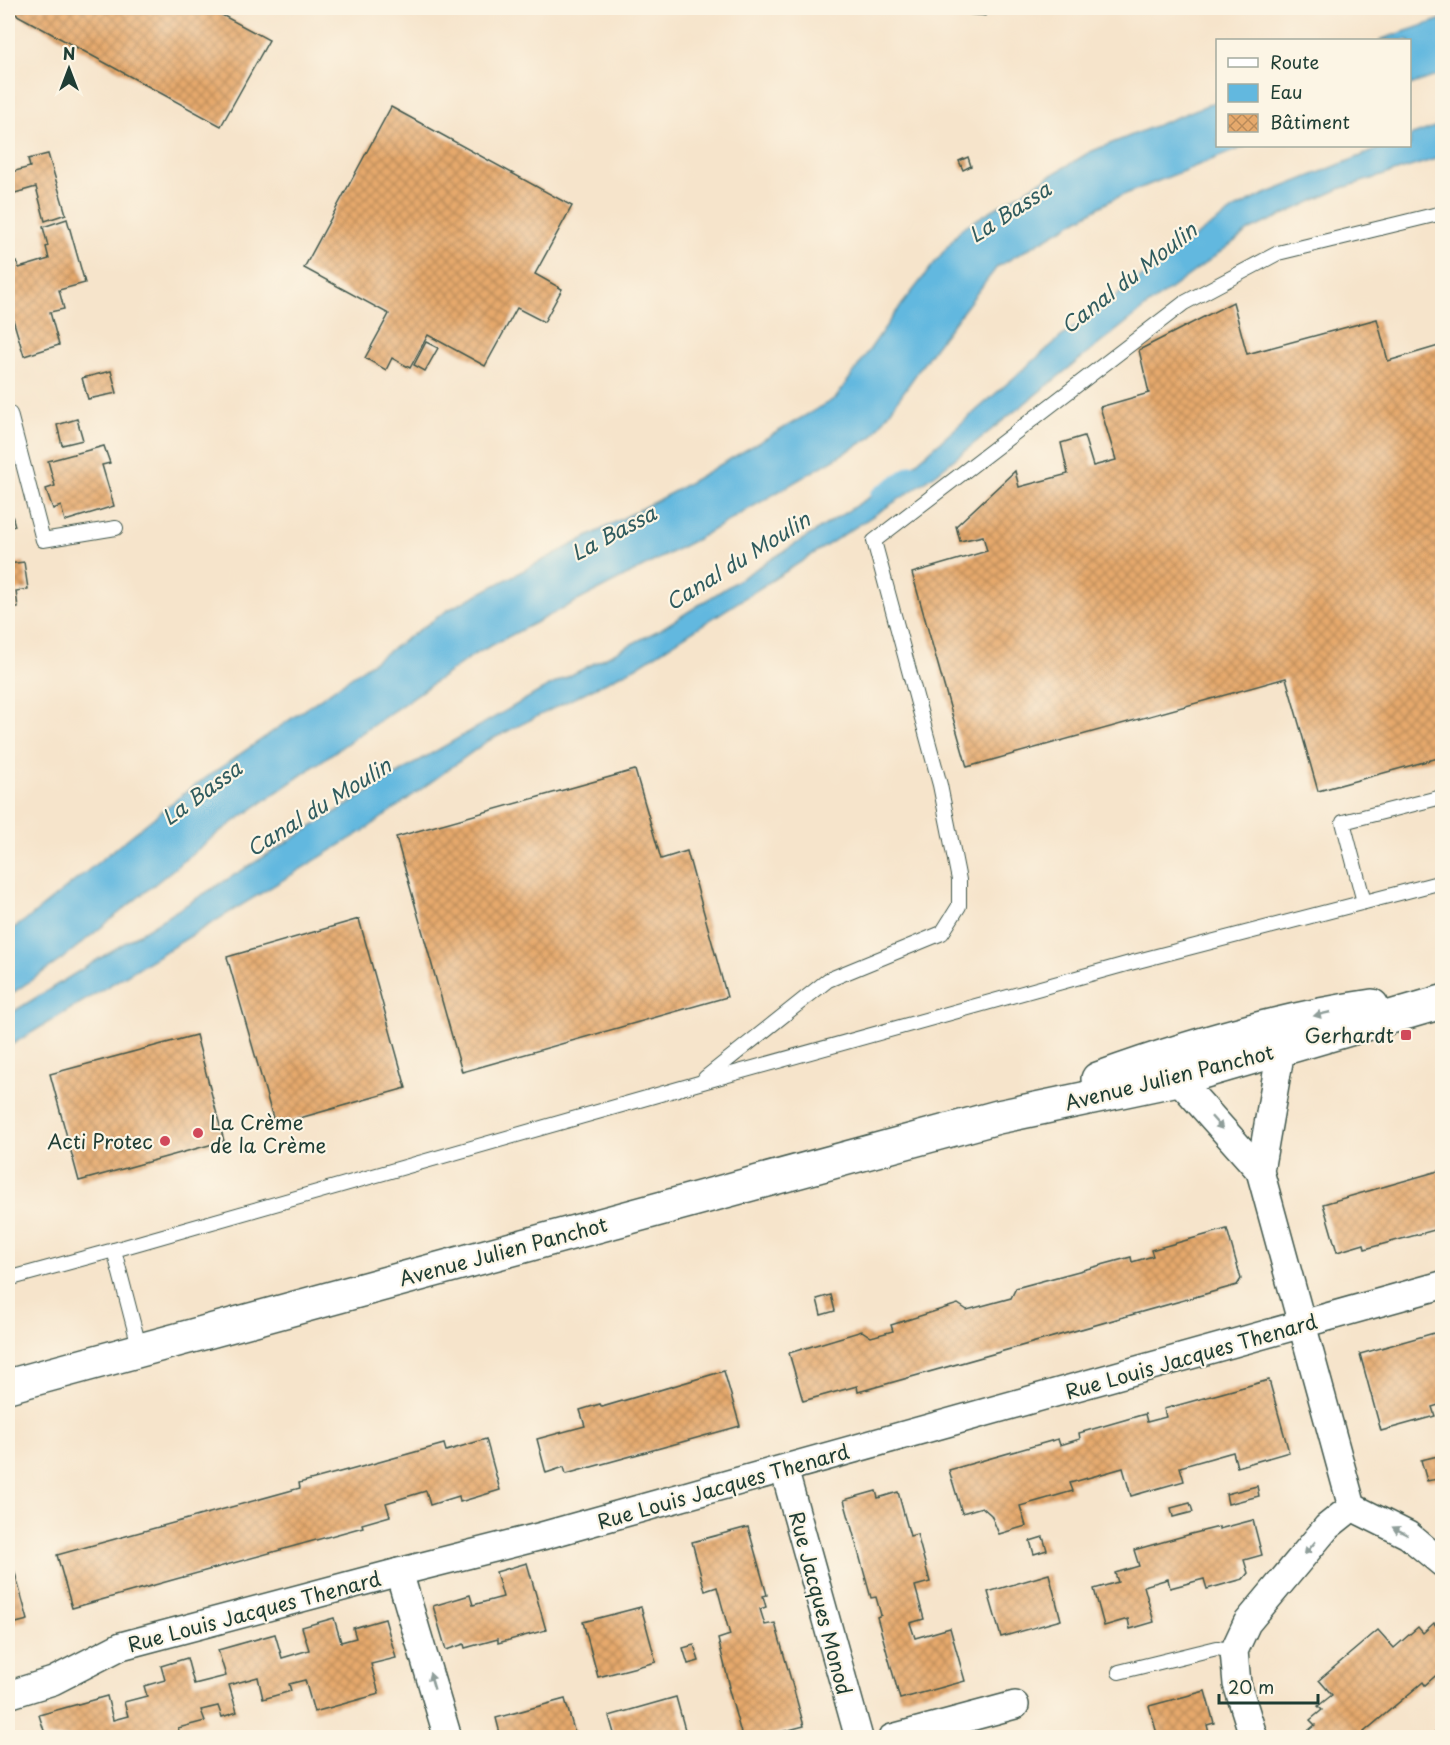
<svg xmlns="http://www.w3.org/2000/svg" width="1450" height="1745" viewBox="0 0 1450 1745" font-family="'Playpen Sans',sans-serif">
  <defs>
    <pattern id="building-cross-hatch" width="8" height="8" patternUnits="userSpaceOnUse" patternTransform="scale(1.5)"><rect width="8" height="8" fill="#e6a96c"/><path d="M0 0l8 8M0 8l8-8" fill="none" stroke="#ba8b5a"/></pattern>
  </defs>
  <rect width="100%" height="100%" fill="#fcf5e5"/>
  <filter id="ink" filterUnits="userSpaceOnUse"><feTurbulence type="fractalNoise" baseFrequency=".0167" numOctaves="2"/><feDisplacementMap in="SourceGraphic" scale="12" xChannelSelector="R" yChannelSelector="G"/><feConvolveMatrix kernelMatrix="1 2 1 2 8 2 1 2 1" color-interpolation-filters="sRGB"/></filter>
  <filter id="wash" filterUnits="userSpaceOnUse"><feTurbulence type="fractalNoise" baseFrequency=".008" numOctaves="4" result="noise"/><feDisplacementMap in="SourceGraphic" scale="24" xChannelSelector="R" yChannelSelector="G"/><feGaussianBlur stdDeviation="1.35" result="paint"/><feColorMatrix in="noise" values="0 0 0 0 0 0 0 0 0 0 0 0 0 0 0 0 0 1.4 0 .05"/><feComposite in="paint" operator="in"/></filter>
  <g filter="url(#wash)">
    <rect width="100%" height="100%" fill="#f6e4cb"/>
    <g fill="#62b8df" stroke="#407a8a" stroke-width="1.5">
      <polygon points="1442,19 1442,74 1410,85 1410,40 1379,40"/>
      <polygon points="1217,101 1218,146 1246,146 1113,199 997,267 935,347 872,437 699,538 475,654 218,833 62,959 8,996 8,932 30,917 187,791 448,610 673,492 836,398 893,316 962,228 1090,152"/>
      <polygon points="1442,124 1442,157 1339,189 1250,230 1142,310 937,473 901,498 636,667 486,742 365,830 8,1047 8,1015 417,762 540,691 661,629 895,481 1061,337 1203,231 1235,209 1263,195 1386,146 1410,146 1410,136"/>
    </g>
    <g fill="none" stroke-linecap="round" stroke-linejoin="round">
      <polyline stroke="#62b8df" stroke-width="10" points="875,494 912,469"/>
    </g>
    <g id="blocks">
      <g fill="url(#building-cross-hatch)">
        <polygon points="8,8 209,8 269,40 221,126 8,10"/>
        <polygon points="391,107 572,206 535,274 562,289 544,322 517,308 485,366 428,335 410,368 392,358 386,370 365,358 389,314 304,268"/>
        <polygon points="48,154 66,214 45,221 36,187 8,195 8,173 30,167 28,159"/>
        <polygon points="968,157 971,166 963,170 959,161"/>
        <polygon points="67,219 85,283 59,290 64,309 50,312 59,345 24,356 8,303 8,264 17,262 19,268 49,259 46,247 48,246 43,227"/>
        <polygon points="1233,302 1247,354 1377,319 1388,361 1442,345 1442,757 1318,791 1286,678 967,767 912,573 987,551 983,536 960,541 956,526 1015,471 1019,487 1068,474 1061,443 1084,436 1093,466 1116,460 1100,407 1149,393 1139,350"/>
        <polygon points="426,342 438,348 425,371 414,365"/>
        <polygon points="111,371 117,393 88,399 82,378"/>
        <polygon points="77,419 83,440 62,445 57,425"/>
        <polygon points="104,446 110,463 102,465 114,506 65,521 61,506 53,509 46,489 55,486 48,461"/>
        <polygon points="8,501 15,526 8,528"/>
        <polygon points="24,562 28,589 16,591 18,608 8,610 8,564"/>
        <polygon points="635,770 661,859 687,851 727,997 462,1072 396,837"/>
        <polygon points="359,919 406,1088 275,1125 227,957"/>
        <polygon points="196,1035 224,1141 79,1181 50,1074"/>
        <polygon points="1442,1170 1442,1228 1365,1249 1364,1244 1337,1252 1323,1204"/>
        <polygon points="1227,1229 1241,1279 1237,1285 858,1392 857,1386 803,1401 789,1353 862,1331 871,1337 893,1331 891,1325 958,1304 967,1310 1011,1298 1016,1288 1131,1257 1132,1262 1153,1256 1151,1250"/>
        <polygon points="831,1295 835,1311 821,1315 817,1299"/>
        <polygon points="1441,1331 1442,1331 1442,1404 1432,1407 1435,1416 1381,1431 1360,1354"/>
        <polygon points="724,1371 740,1426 566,1474 564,1467 546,1473 537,1439 585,1426 580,1410 600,1404 602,1407"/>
        <polygon points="1269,1380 1289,1452 1237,1467 1233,1452 1180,1467 1184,1481 1131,1496 1123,1468 1070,1483 1073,1491 1020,1506 1026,1526 999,1534 991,1515 982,1507 962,1513 949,1470 1058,1439 1060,1445 1080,1439 1079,1433 1145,1414 1147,1422 1166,1417 1164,1409"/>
        <polygon points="486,1439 500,1490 460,1502 459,1496 430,1505 426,1491 386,1503 390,1516 362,1524 363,1527 72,1608 57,1555 300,1488 299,1483 347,1470 347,1471 444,1444 446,1451"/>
        <polygon points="1442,1455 1442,1496 1437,1479 1427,1481 1421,1460"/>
        <polygon points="1257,1486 1259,1496 1228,1504 1226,1494"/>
        <polygon points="876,1491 878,1498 898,1492 910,1536 917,1534 930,1582 915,1586 924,1619 910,1623 915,1638 950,1628 965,1681 900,1699 877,1617 881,1615 876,1597 871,1598 844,1500"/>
        <polygon points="1190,1503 1193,1512 1173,1517 1171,1508"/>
        <polygon points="1253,1520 1262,1555 1244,1560 1248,1573 1243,1579 1207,1589 1204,1579 1170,1588 1168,1579 1144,1586 1154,1622 1130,1629 1128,1619 1104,1626 1094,1589 1118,1582 1115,1573 1139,1566 1134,1550 1191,1534 1219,1527 1219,1529"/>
        <polygon points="748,1527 767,1595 763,1596 766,1607 760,1609 765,1625 775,1623 804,1726 763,1737 742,1737 728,1687 730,1687 718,1639 730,1635 717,1587 705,1591 692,1542"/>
        <polygon points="1043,1537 1047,1550 1034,1554 1030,1541"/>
        <polygon points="527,1563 546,1630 498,1643 498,1639 465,1648 464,1644 446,1650 433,1606 470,1595 473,1605 503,1597 496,1572"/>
        <polygon points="13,1566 28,1620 8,1625 8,1567"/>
        <polygon points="1049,1574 1061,1620 1001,1637 988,1592"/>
        <polygon points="641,1607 656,1662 598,1677 583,1622"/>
        <polygon points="334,1618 341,1642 356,1638 353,1628 385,1619 396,1658 371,1664 379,1694 314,1712 305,1680 289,1684 291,1691 263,1699 258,1677 229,1685 237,1712 222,1717 218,1706 201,1710 205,1721 178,1728 181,1737 46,1737 39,1715 107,1696 113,1720 128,1716 124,1702 147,1696 144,1686 165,1680 161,1666 187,1658 194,1684 226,1676 218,1650 275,1634 282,1658 309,1650 302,1627"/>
        <polygon points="1434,1623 1442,1634 1442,1670 1425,1685 1423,1682 1364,1732 1366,1735 1363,1737 1307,1737 1304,1734 1315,1725 1310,1720 1322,1710 1318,1706 1332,1695 1319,1680 1378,1630 1394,1648 1418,1627 1423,1633"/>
        <polygon points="694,1645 699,1661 688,1664 683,1648"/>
        <polygon points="1205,1691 1214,1723 1207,1725 1210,1737 1158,1737 1149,1706"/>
        <polygon points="676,1697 687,1737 615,1737 609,1716"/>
        <polygon points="565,1699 576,1737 501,1737 496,1718"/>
        <polygon points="1442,1726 1442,1737 1428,1737 1431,1735"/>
      </g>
    </g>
  </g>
  <g filter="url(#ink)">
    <use href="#blocks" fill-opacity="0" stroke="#3f564b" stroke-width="1.5"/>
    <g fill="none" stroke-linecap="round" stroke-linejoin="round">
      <g stroke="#3f564b" stroke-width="16">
        <g id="lane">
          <polyline points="8,415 10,414 43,540 116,528"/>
          <polyline points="1364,902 1343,822 1442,797"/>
          <polyline points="705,1078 828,980 942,933 959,906 959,880 940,785 874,541 1184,303 1278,253 1442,213"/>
          <polyline points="8,1279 114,1250"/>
          <polyline points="140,1350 114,1250 699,1083 1130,963 1442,882"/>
          <polyline points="1119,1672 1217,1648 1234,1651"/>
        </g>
      </g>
      <g stroke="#3f564b" stroke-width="30">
        <g id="street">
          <polyline points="1281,1050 1260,1171 1352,1507 1408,1535 1442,1563"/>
          <polyline points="1178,1079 1260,1171"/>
          <polyline points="784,1469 859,1738"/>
          <polyline points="399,1572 448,1738"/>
          <polyline points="8,1695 53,1681 121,1646 399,1572 542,1536 1442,1285"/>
          <polyline points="892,1738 1015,1705"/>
          <polyline points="1254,1738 1237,1684 1234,1651 1247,1623 1327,1527 1352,1507"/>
        </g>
      </g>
      <g stroke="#3f564b" stroke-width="36">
        <g id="secondary">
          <path d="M1098,1079C1186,1047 1280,1019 1372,1006"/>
          <polyline points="8,1386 998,1117 1178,1079 1442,1002"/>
        </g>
      </g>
      <use href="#lane" stroke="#fff" stroke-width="14"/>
      <use href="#street" stroke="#fff" stroke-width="27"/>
      <use href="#secondary" stroke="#fff" stroke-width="33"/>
      <polyline stroke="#1f3d34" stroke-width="4.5" points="906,8 985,14"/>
    </g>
    <defs><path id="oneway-solid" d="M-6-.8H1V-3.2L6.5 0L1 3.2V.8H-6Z" transform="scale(1.5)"/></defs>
    <g fill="#8f9e9a">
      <use href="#oneway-solid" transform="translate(1322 1014) rotate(167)"/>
      <use href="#oneway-solid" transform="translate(1217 1123) rotate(48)"/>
      <use href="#oneway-solid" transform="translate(1400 1531) rotate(-153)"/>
      <use href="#oneway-solid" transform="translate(1310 1548) rotate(130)"/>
      <use href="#oneway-solid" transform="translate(432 1681) rotate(-106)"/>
    </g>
  </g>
  <g fill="#d1495b" stroke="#fcf5e5" stroke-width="2">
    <rect x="1400" y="1029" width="12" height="12" rx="3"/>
    <circle cx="198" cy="1133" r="6"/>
    <circle cx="165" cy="1141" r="6"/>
  </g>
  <g text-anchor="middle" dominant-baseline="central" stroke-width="4.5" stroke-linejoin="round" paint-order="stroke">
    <g font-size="20" fill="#1f3d34" stroke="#fcf5e5" text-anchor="end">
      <text x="1394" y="1035">Gerhardt</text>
      <text x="210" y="1122" text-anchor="start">La Crème<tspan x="210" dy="23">de la Crème</tspan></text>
      <text x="153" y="1141">Acti Protec</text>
    </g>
    <g font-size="20" fill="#1f3d34" stroke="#fcf5e5">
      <text transform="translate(1169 1077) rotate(-14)">Avenue Julien Panchot</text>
      <text transform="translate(503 1251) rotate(-15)">Avenue Julien Panchot</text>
      <text transform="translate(1191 1356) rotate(-16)">Rue Louis Jacques Thenard</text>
      <text transform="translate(723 1486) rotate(-16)">Rue Louis Jacques Thenard</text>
      <text transform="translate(821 1603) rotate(75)">Rue Jacques Monod</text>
      <text transform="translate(254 1611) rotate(-15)">Rue Louis Jacques Thenard</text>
    </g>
    <g font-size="21" font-style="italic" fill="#305c5f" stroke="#fcf5e5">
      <text transform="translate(1009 211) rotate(-33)">La Bassa</text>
      <text transform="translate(1128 277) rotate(-38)">Canal du Moulin</text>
      <text transform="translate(613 532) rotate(-28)">La Bassa</text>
      <text transform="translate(737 560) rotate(-32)">Canal du Moulin</text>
      <text transform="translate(201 792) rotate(-36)">La Bassa</text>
      <text transform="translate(318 806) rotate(-32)">Canal du Moulin</text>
    </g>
  </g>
  <rect width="1450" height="1745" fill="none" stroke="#fcf5e5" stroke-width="30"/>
  <rect x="1216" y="39" width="195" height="108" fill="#fcf5e5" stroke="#a4ab9e" stroke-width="1.5"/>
  <rect x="1228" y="58" width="30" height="9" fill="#ffffff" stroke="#a4ab9e" stroke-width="1.5"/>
  <text x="1270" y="69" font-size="18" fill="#1f3d34">Route</text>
  <rect x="1228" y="84" width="30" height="18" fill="#62b8df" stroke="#a4ab9e" stroke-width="1.5"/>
  <text x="1270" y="99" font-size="18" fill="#1f3d34">Eau</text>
  <rect x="1228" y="114" width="30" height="18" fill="url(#building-cross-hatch)" stroke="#a4ab9e" stroke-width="1.5"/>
  <text x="1270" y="129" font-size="18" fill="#1f3d34">Bâtiment</text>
  <g transform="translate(69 69)" stroke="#fcf5e5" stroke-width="4.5" paint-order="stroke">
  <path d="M0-4.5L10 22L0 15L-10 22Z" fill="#1f3d34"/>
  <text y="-9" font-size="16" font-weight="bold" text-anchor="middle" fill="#1f3d34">N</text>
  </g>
  <path d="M1219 1694v9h99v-9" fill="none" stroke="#1f3d34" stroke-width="3"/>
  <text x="1228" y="1694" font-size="18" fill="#1f3d34" stroke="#fcf5e5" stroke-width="4.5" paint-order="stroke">20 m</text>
</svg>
